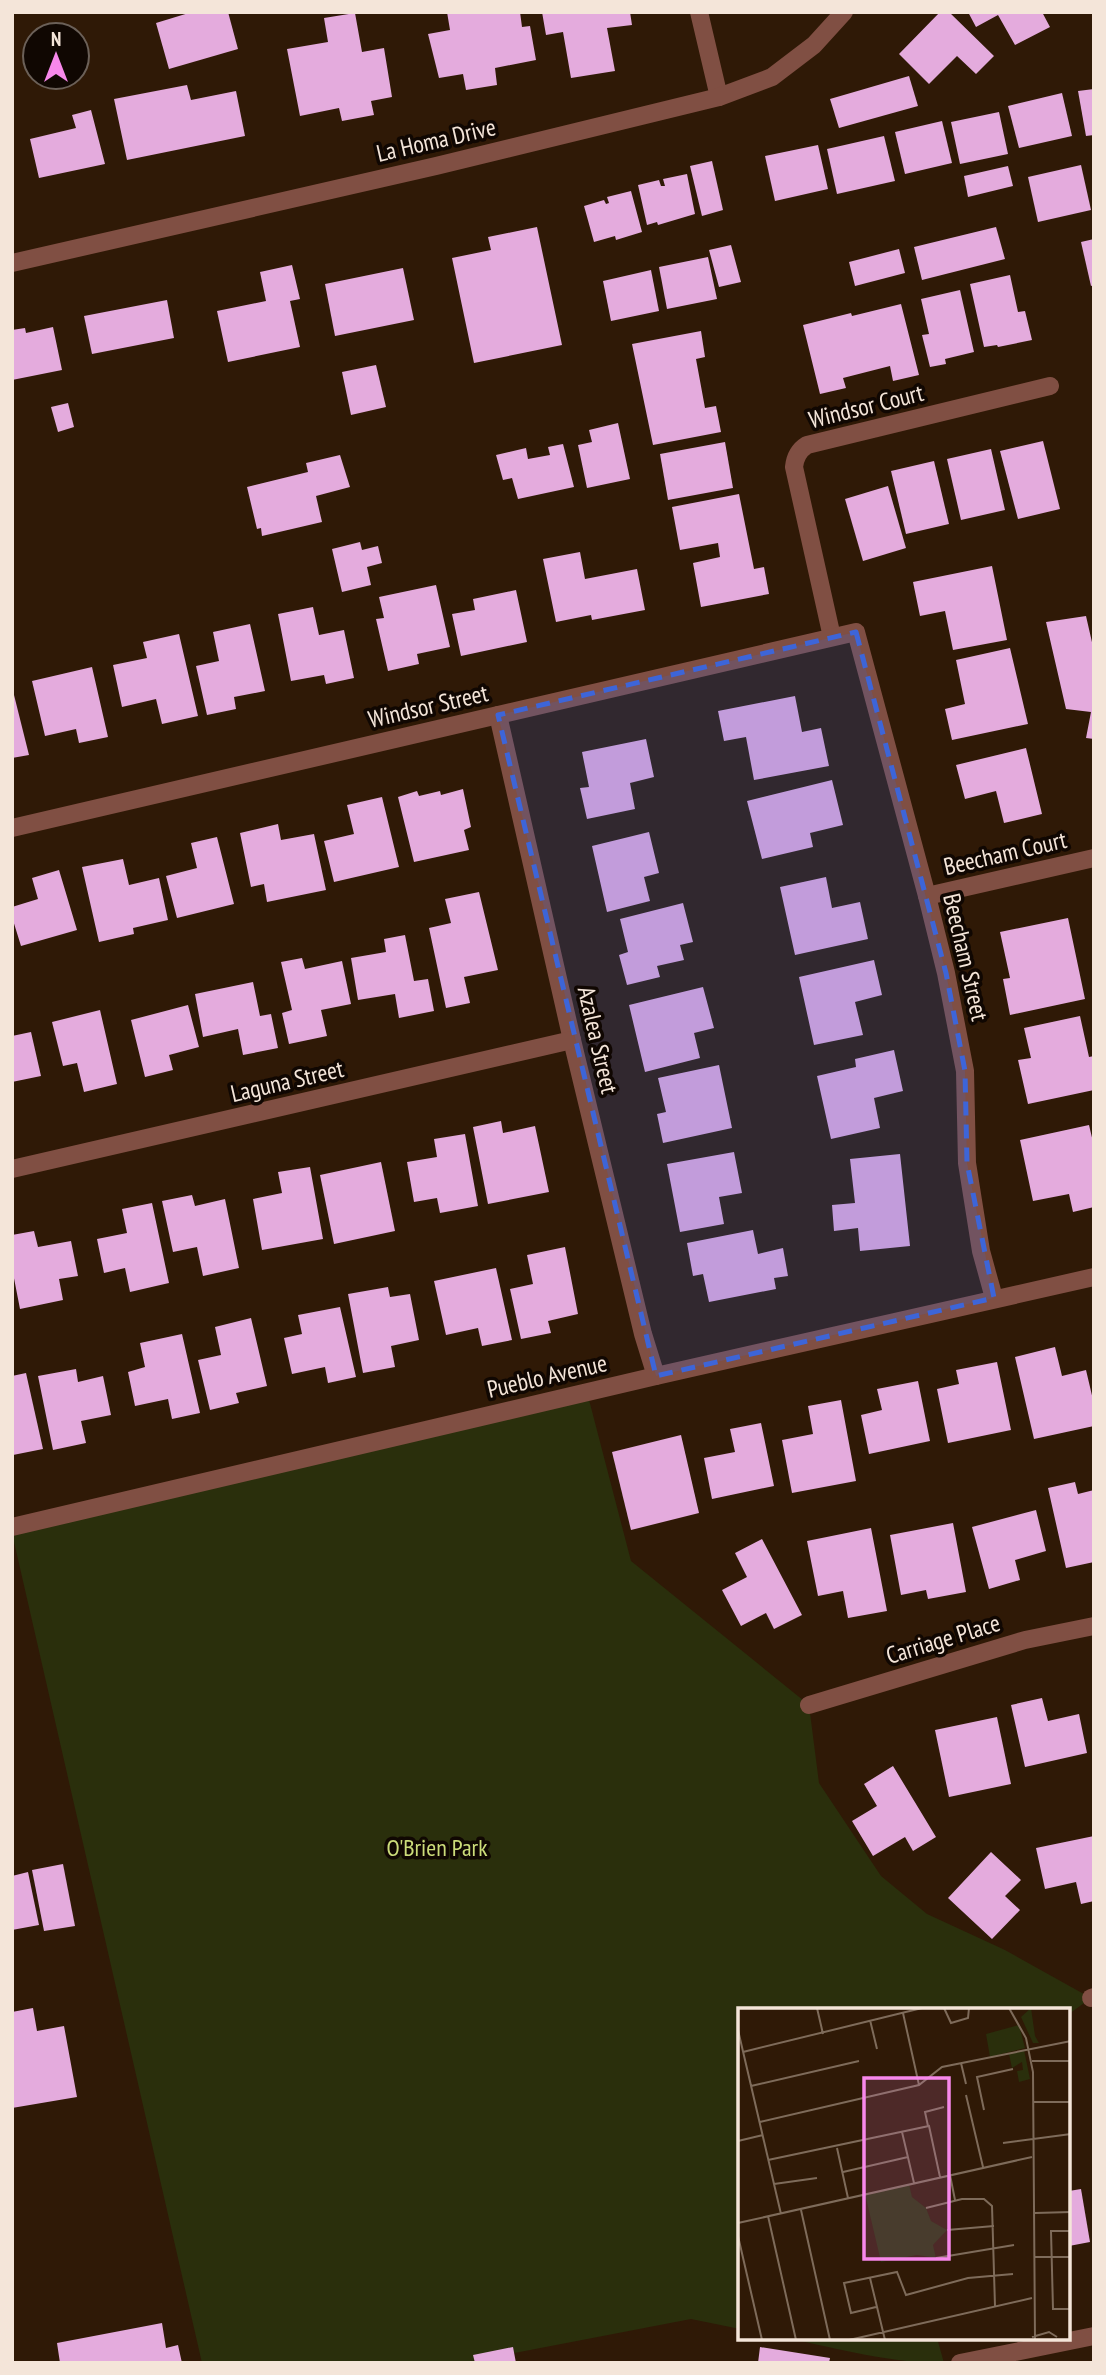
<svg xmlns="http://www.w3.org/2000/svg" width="1106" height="2375" viewBox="0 0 1106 2375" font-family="'PT Sans Narrow',sans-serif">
  <rect width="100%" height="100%" fill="#2f1906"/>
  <g fill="#2a2f0c">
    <polygon points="587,1392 631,1561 809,1705 819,1783 881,1876 927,1914 1005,1950 1091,1998 1069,2014 1069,2009 740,2009 740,2329 691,2319 463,2363 202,2363 12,1533"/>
    <path d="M787,2338H937L944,2363C891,2363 839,2349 787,2338Z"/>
  </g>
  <g fill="#e4abdd">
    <polygon points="192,12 228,12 238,49 169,69 156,23"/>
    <polygon points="447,12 520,12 522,27 530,26 536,60 495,68 497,85 466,90 463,74 439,78 428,34 450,30"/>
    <polygon points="542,12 630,12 632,25 607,28 615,71 571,78 563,32 546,35"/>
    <polygon points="940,12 949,12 994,56 976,74 957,56 929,84 899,54"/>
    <polygon points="968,12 1042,12 1050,27 1015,45 998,15 976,27"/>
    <polygon points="355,13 362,52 384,48 392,97 371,101 374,115 342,121 339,108 300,116 287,49 328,42 324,18"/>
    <polygon points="909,76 918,106 839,128 830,99"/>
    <polygon points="187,85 191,100 236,91 245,136 127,160 114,99"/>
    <polygon points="1094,89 1094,135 1086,136 1078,91"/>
    <polygon points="1062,93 1072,136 1019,148 1008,106"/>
    <polygon points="91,110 105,164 39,178 30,139 76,128 72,115"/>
    <polygon points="999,112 1008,154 960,164 951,122"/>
    <polygon points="942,121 952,163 905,174 895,132"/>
    <polygon points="884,136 895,181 837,194 827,149"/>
    <polygon points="818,145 828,189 775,201 765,156"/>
    <polygon points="712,161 723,210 702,216 690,166"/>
    <polygon points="1081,165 1091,210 1038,222 1028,177"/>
    <polygon points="1008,166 1013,186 968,197 964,176"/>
    <polygon points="687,174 695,214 658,225 657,222 647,225 638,185 659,180 661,186 665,186 663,179"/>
    <polygon points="631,191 642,232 616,240 615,236 594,242 584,206 604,200 606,204 609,203 607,197"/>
    <polygon points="537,227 562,345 474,363 452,258 491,250 488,237"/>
    <polygon points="996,227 1005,259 922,280 914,247"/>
    <polygon points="1094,239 1094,285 1091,286 1081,242"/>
    <polygon points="731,245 741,282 719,287 709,250"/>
    <polygon points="899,249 905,273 855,286 849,262"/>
    <polygon points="708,257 717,299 667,309 659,267"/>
    <polygon points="292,265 300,299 290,301 300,347 228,362 217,311 266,301 260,272"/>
    <polygon points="403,268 414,320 335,336 325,284"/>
    <polygon points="651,270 659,311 611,321 603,281"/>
    <polygon points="1010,275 1018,312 1025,311 1032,340 998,347 997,345 984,347 970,284"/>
    <polygon points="960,290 974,352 945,359 946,364 930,367 922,335 929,334 921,299"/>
    <polygon points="167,300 174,338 92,354 84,316"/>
    <polygon points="901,304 919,375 893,381 890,366 843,378 846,388 820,394 803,325 851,313 852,316"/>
    <polygon points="53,327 62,370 12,380 12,330 25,328 26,333"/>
    <polygon points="701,331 705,357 696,359 705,408 716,406 721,432 653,445 632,344"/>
    <polygon points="376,365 386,407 351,415 342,372"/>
    <polygon points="68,403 74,427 58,432 51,407"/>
    <polygon points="618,423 630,479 587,488 578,445 592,442 589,430"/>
    <polygon points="1043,441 1060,509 1018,519 1000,451"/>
    <polygon points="725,442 733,488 668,500 660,454"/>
    <polygon points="563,444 574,487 518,499 512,478 503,480 496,455 526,448 528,459 550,455 548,447"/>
    <polygon points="991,449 1005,510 961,520 947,459"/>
    <polygon points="340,455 350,487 316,496 322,522 262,536 261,528 257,529 247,487 308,472 306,463"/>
    <polygon points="934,461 949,524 906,534 891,471"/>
    <polygon points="888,486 906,548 863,561 845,499"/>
    <polygon points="739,494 754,569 764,567 769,594 701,607 693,563 720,557 718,543 680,550 672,507"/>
    <polygon points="360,542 362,550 378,546 382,563 367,567 371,585 342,592 332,549"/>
    <polygon points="580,552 585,579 637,569 645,610 592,620 591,615 556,622 543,559"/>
    <polygon points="992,566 1007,640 953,650 945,611 920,616 913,582"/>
    <polygon points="436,585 450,647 417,654 419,664 388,671 376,619 384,618 379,597"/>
    <polygon points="516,590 527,642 461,656 452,614 475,610 473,599"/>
    <polygon points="313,607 319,635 344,630 354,678 326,684 324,675 291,681 278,614"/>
    <polygon points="1086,616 1094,651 1094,739 1086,738 1091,712 1066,709 1046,622"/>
    <polygon points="250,624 265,691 234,697 236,709 207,715 196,666 219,661 213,632"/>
    <polygon points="179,634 198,716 162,724 156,699 122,707 113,665 147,658 143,642"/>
    <polygon points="1010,648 1028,724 952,740 945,709 965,704 956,660"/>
    <polygon points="92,667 108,737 79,743 76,729 45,736 32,681"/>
    <polygon points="12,687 29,755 12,758"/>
    <polygon points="795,696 802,732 821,728 829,766 754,780 746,737 724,741 718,711"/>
    <polygon points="646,739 654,777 630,783 635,809 587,819 580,788 589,787 582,752"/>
    <polygon points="1026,748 1042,814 1004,823 996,791 965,799 956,765"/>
    <polygon points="832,780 843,825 810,833 813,847 762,859 747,801"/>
    <polygon points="463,789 471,827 464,830 469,850 414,862 398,797 417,791 419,796 440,791 441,795"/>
    <polygon points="382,797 399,867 334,882 324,841 354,834 347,805"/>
    <polygon points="278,824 281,840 314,834 326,890 267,902 264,884 251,887 240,833"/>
    <polygon points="649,832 659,873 644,877 650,901 607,912 592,846"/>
    <polygon points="217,837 234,904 177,918 166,876 197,868 191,843"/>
    <polygon points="123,859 129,885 159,878 168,920 133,928 134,934 99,942 82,867"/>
    <polygon points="59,870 77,930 21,946 12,917 12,907 38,899 32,878"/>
    <polygon points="826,877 832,908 860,902 868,939 795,955 780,887"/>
    <polygon points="479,892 498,970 464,977 470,1003 446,1008 429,928 451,923 445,899"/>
    <polygon points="683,903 693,942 680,945 684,960 657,966 660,977 627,985 619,955 628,952 620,919"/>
    <polygon points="1068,918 1085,999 1010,1015 1003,979 1010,978 1000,932"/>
    <polygon points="405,935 414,981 428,979 434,1011 399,1018 395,994 358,1000 351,958 386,952 384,939"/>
    <polygon points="302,958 305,969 342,961 351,1004 321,1010 327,1036 289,1044 282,1013 292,1010 281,962"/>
    <polygon points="874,960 882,995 855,1002 863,1035 814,1045 799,977"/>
    <polygon points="253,982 260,1016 271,1014 278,1048 243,1055 238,1029 203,1037 195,994"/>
    <polygon points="703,987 714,1028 694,1033 700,1058 645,1072 629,1005"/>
    <polygon points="188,1005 199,1047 169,1055 173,1070 145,1077 131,1020"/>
    <polygon points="100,1010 117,1084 84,1092 77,1063 63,1066 52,1022"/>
    <polygon points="1080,1016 1089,1057 1094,1056 1094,1090 1028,1104 1018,1060 1031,1058 1024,1028"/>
    <polygon points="31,1032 41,1076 12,1082 12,1036"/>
    <polygon points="894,1050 903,1091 874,1098 880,1128 831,1139 817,1076 856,1067 855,1059"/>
    <polygon points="719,1065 732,1128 663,1143 657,1114 666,1112 658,1078"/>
    <polygon points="501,1121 503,1133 535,1126 549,1192 488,1204 473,1127"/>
    <polygon points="1089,1125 1094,1146 1094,1207 1073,1212 1069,1194 1033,1201 1020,1140"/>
    <polygon points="465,1134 478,1206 440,1213 437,1198 414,1202 407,1162 437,1157 434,1139"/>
    <polygon points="734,1152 742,1193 719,1197 724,1224 680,1232 667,1164"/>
    <polygon points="900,1154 910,1246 860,1251 858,1228 834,1231 832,1205 855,1203 850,1159"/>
    <polygon points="381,1162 395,1231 334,1244 320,1175"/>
    <polygon points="310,1167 323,1239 262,1250 253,1199 282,1193 278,1172"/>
    <polygon points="192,1195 195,1206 225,1199 239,1268 203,1276 197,1247 173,1252 162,1201"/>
    <polygon points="152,1203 169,1283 130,1292 125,1268 104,1273 97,1239 127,1233 122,1209"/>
    <polygon points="753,1230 758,1254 783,1248 788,1276 774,1278 776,1289 709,1302 703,1274 693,1276 687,1243"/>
    <polygon points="34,1231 38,1247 71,1241 78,1276 59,1279 63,1300 20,1309 12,1268 12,1235"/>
    <polygon points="565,1247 578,1314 548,1321 551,1333 521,1339 510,1289 533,1284 527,1255"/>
    <polygon points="496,1268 512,1340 482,1346 478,1328 446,1335 434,1281"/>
    <polygon points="388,1287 390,1297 410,1294 419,1340 391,1346 395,1367 363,1373 348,1294"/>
    <polygon points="340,1307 356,1377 328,1383 325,1367 292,1374 284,1338 302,1334 298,1315"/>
    <polygon points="251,1318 267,1386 236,1393 239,1403 210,1410 198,1360 221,1355 215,1327"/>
    <polygon points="182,1334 200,1413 172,1419 168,1399 135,1406 128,1372 145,1367 140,1343"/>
    <polygon points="1055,1347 1062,1376 1086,1370 1094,1404 1094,1426 1034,1439 1015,1357"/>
    <polygon points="997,1362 1011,1430 948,1443 937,1389 959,1384 956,1370"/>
    <polygon points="76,1369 78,1382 103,1376 111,1415 81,1421 86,1443 53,1450 38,1376"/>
    <polygon points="26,1373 43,1449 13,1455 12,1376"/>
    <polygon points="918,1381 930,1441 869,1454 861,1415 882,1410 877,1389"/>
    <polygon points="841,1400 856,1481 792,1493 782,1440 813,1434 808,1406"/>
    <polygon points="761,1423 774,1486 712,1499 704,1458 735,1452 730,1429"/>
    <polygon points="681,1435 699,1513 631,1530 612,1452"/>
    <polygon points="1075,1482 1078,1494 1094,1490 1094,1562 1066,1568 1048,1488"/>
    <polygon points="1036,1510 1046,1551 1015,1560 1020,1580 989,1589 972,1527"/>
    <polygon points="953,1523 966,1592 928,1599 926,1590 901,1595 890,1535"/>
    <polygon points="871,1528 887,1611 848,1618 843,1591 818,1596 807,1541"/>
    <polygon points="762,1539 802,1615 774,1629 766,1613 741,1626 722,1590 747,1577 735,1553"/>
    <polygon points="1042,1698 1048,1721 1079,1714 1087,1753 1025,1767 1011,1705"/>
    <polygon points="997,1717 1011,1784 949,1797 935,1730"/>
    <polygon points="893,1766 936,1837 913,1851 905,1837 873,1856 852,1821 877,1806 864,1784"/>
    <polygon points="1094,1836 1094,1901 1081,1904 1076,1882 1045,1889 1036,1848"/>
    <polygon points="991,1852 1021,1880 1005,1896 1020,1910 992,1939 948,1898"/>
    <polygon points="63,1864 75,1926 44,1931 32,1870"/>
    <polygon points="28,1872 39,1925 12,1930 12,1876"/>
    <polygon points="33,2008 37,2031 64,2026 77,2097 12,2108 12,2012"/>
    <polygon points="1081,2189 1090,2242 1069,2246 1069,2191"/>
    <polygon points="162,2323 166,2348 178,2345 182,2363 60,2363 57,2343"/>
    <polygon points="513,2347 516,2363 475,2363 473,2355"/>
    <polygon points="760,2347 830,2358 829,2363 758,2363"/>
  </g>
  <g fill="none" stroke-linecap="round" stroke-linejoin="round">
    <g stroke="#804f43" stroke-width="18">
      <polyline points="699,12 719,97"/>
      <polyline points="12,263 436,166 719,97 772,77 814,45 844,12"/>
      <path d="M832,637L794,467C795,457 799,450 807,445L1050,386"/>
      <polyline points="498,715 572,1040 643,1334 656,1376"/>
      <polyline points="12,828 856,632 927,896 946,973 965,1071 967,1163 981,1251 994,1298"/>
      <polyline points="927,896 1094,858"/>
      <polyline points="12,1169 572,1040"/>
      <polyline points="809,1705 1025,1640 1094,1626"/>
      <polyline points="1091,1998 1094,1997"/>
      <polyline points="960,2363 1094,2336"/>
    </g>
    <polyline stroke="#804f43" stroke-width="18" points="12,1527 656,1376 1094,1277"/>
  </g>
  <path fill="#3d65d8" fill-opacity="0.2" stroke="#3d65d8" stroke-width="5" stroke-dasharray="14 9" stroke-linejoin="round" d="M856,632L946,973L965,1071L967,1163L994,1298L656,1376L498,715Z"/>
  <g text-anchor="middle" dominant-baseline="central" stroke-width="7" stroke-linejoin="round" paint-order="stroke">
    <g font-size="24" fill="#f4e5d9" stroke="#100702">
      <text transform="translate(436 140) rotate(-13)">La Homa Drive</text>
      <text transform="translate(866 406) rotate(-14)">Windsor Court</text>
      <text transform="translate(428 706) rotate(-13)">Windsor Street</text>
      <text transform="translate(1005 853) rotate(-13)">Beecham Court</text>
      <text transform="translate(966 957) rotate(77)">Beecham Street</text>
      <text transform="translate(598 1040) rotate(77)">Azalea Street</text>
      <text transform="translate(287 1081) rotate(-13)">Laguna Street</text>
      <text transform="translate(547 1376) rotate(-13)">Pueblo Avenue</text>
      <text transform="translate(943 1639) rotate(-17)">Carriage Place</text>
    </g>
    <g font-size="24" fill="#ccdc7a" stroke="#100702">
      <text x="437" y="1847">O'Brien Park</text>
    </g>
  </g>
  <g transform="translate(738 2008)">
    <rect width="332" height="332" fill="#2f1906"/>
    <path d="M293,0L297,28L301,35H295L283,9ZM281,17L287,40L252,49L248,26ZM286,42L292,71L281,74L279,63L285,62L284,54L274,60L271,46ZM171,176L174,189L188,200L193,213L209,222L195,237L198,250L179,247L143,254L127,186Z" fill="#2a2f0c"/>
    <path fill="none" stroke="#7e6b5a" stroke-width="2" d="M79,0L85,26M206,0L213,15L230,10L231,0M271,0L288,30L295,64L297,332M165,5L181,77M132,12L139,41M0,22L43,206M5,44L184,0M294,53H333M223,55L228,76M13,78L121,53M228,87L245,159M295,94H333M246,102L239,69L275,61M22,114L181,77L204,59L333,33M190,118L187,104L206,99M164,124L176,175M0,133L25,127M265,135L333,126M99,140L110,190M30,152L191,118L202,169M105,164L170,149M212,167L217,192M36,176L79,170M188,200L224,191H246L254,198L257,298M63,202L92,332M297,205L333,204M30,208L58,332M0,215L294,149M209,222L256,218M333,223H313L315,301H333M0,228L24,332M296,249H333M198,250L276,237M132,270L147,332M138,299L113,305L106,275L159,264L168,287L230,270L275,266M294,329L311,324L319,329M111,332L294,290"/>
    <path fill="#f788eb" fill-opacity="0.15" stroke="#f788eb" stroke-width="3.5" d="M126,70H211V251H126Z"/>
    <rect width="332" height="332" fill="none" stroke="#f4e5d9" stroke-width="3.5"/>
  </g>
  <rect width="1106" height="2375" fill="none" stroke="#f4e5d9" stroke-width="28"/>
  <g transform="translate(56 56)"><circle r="33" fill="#100702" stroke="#6b6058" stroke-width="2"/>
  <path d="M0-5L12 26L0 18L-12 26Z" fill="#f788eb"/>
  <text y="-10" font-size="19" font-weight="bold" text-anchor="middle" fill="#f4e5d9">N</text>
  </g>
</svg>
